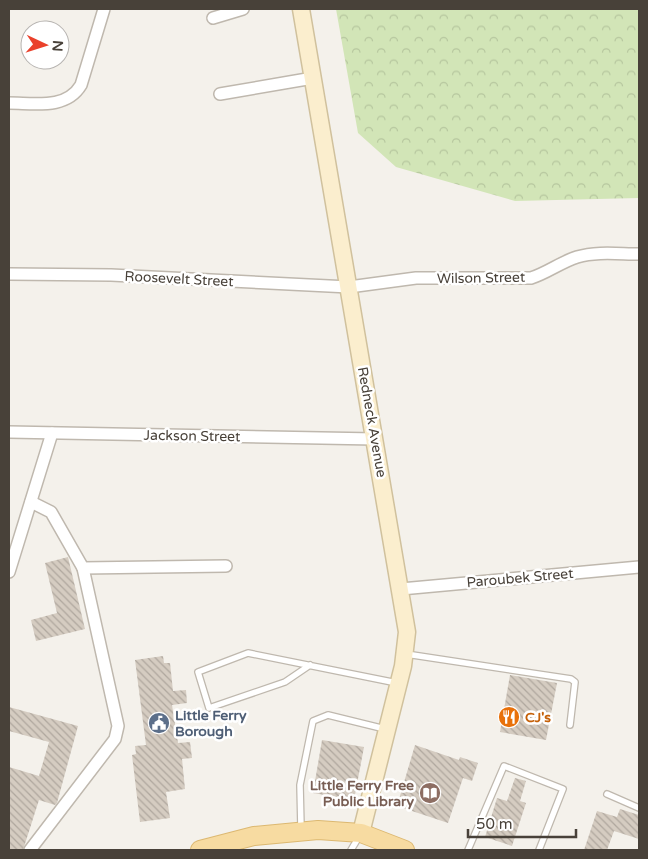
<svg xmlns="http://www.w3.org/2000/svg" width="648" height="859" viewBox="0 0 648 859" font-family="'Varela Round',sans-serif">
  <defs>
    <pattern id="forest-crowns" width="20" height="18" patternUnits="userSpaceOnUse" patternTransform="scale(1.25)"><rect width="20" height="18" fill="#d2e5b7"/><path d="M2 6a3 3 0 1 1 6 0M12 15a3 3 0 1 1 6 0" fill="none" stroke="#b6c69e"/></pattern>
    <pattern id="building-back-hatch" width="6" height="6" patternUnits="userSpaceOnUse" patternTransform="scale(1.25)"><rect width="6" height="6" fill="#d5ccc1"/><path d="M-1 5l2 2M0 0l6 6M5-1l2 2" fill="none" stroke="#afa79e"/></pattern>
  </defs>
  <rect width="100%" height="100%" fill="#f4f1eb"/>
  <polygon fill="url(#forest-crowns)" points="336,9 639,9 639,198 515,201 396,167 358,133"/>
  <g fill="url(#building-back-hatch)">
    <polygon points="68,557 85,629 36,641 31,620 57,613 45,563"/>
    <polygon points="163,656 164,663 170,663 173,691 186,690 187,703 172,705 178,743 190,742 192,758 182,759 185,789 166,792 170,818 140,822 132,755 136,754 135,746 146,745 135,660"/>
    <polygon points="510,675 557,683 546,740 500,732"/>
    <polygon points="9,707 78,726 57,803 55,805 39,800 23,850 9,850 9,767 39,776 49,742 9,731"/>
    <polygon points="322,740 364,747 354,800 313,793"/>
    <polygon points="415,745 459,760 460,757 478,763 472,781 463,778 448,823 397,806"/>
    <polygon points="515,778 526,781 520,801 526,803 512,846 485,837 497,798 507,801"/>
    <polygon points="620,809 639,815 639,839 614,831 607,850 584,850 597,811 617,817"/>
  </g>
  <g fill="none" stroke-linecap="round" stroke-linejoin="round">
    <g stroke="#bfb8ae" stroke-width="8">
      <g id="lane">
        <polyline points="406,654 571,679 575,682 570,725"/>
        <polyline points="310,665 285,682 209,708 198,672 248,653 397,683"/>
        <polyline points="607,794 639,808"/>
        <polyline points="301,828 300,785 313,721 328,715 385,729"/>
        <polyline points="351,850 360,835"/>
        <polyline points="468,850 504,766 563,789 539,850"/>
      </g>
    </g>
    <g stroke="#bfb8ae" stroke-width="14">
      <g id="street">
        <polyline points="213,18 243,9"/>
        <polyline points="220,94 313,78"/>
        <path d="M9,103C34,103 66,110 81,85L104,9"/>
        <path d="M9,274L111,275L349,287L416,278H531C547,273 561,262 577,257C597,251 619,254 639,254"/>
        <polyline points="9,432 375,439"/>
        <polyline points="31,502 51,512 83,568 226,566"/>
        <polyline points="9,572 52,433"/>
        <polyline points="401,589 639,567"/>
        <polyline points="30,850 115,739 118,726 83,568"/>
      </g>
    </g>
    <g stroke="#d0c19d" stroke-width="19">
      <polyline id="secondary" points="301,9 407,632 403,666 361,833"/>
    </g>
    <g stroke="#dcb871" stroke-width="20">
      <polyline id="primary" points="200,850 254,836 318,830 361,833 405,850"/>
    </g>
    <use href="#lane" stroke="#fff" stroke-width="5.5"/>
    <use href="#street" stroke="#fff" stroke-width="11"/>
    <use href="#secondary" stroke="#fbeece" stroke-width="16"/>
    <use href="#primary" stroke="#f7dba1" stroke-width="18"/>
  </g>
  <defs>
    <g id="restaurant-disc" transform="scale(1.125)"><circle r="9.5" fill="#e8710a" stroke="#fff"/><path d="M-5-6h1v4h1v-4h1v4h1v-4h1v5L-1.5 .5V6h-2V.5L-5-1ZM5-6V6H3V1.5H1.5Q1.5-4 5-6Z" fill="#fff"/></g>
    <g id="civic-disc" transform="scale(1.125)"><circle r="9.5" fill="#5c6f8a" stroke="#fff"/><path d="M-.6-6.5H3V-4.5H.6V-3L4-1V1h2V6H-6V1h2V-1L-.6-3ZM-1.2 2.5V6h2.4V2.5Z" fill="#fff"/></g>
    <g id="library-disc" transform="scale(1.125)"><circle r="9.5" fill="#8d6e63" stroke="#fff"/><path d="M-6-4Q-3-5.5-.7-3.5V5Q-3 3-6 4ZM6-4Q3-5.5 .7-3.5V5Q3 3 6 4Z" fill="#fff"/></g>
  </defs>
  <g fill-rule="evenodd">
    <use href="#restaurant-disc" x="509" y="717"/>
    <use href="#civic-disc" x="159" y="723"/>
    <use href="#library-disc" x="430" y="793"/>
  </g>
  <g text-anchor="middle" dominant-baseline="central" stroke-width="5" stroke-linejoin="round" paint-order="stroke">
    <g font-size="14" fill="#484139" stroke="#fff">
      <text transform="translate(481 278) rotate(-1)">Wilson Street</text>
      <text transform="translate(179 279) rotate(3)">Roosevelt Street</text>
      <text transform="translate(372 422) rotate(80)">Redneck Avenue</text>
      <text transform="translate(192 436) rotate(1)">Jackson Street</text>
      <text transform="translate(520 578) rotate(-5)">Paroubek Street</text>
    </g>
    <g font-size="14" font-weight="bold" fill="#4e5e75" stroke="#fff" text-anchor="start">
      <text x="175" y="715">Little Ferry<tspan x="175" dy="16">Borough</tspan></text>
    </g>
    <g font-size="14" font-weight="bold" fill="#c56008" stroke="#fff" text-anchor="start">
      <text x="525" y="717">CJ's</text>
    </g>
    <g font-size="14" font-weight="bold" fill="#785e54" stroke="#fff" text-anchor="end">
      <text x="414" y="785">Little Ferry Free<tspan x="414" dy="16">Public Library</tspan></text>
    </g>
  </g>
  <rect width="648" height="859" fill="none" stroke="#484139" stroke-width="20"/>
  <g transform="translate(45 45) rotate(94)"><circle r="24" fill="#ffffff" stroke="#b6b3b0"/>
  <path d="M0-4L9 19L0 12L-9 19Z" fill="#ea412b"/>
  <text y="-8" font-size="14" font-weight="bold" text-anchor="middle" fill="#484139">N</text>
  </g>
  <path d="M468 829v8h108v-8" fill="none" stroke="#484139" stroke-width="2.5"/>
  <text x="476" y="829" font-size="15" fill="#484139" stroke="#ffffff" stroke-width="4" paint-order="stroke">50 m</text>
</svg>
